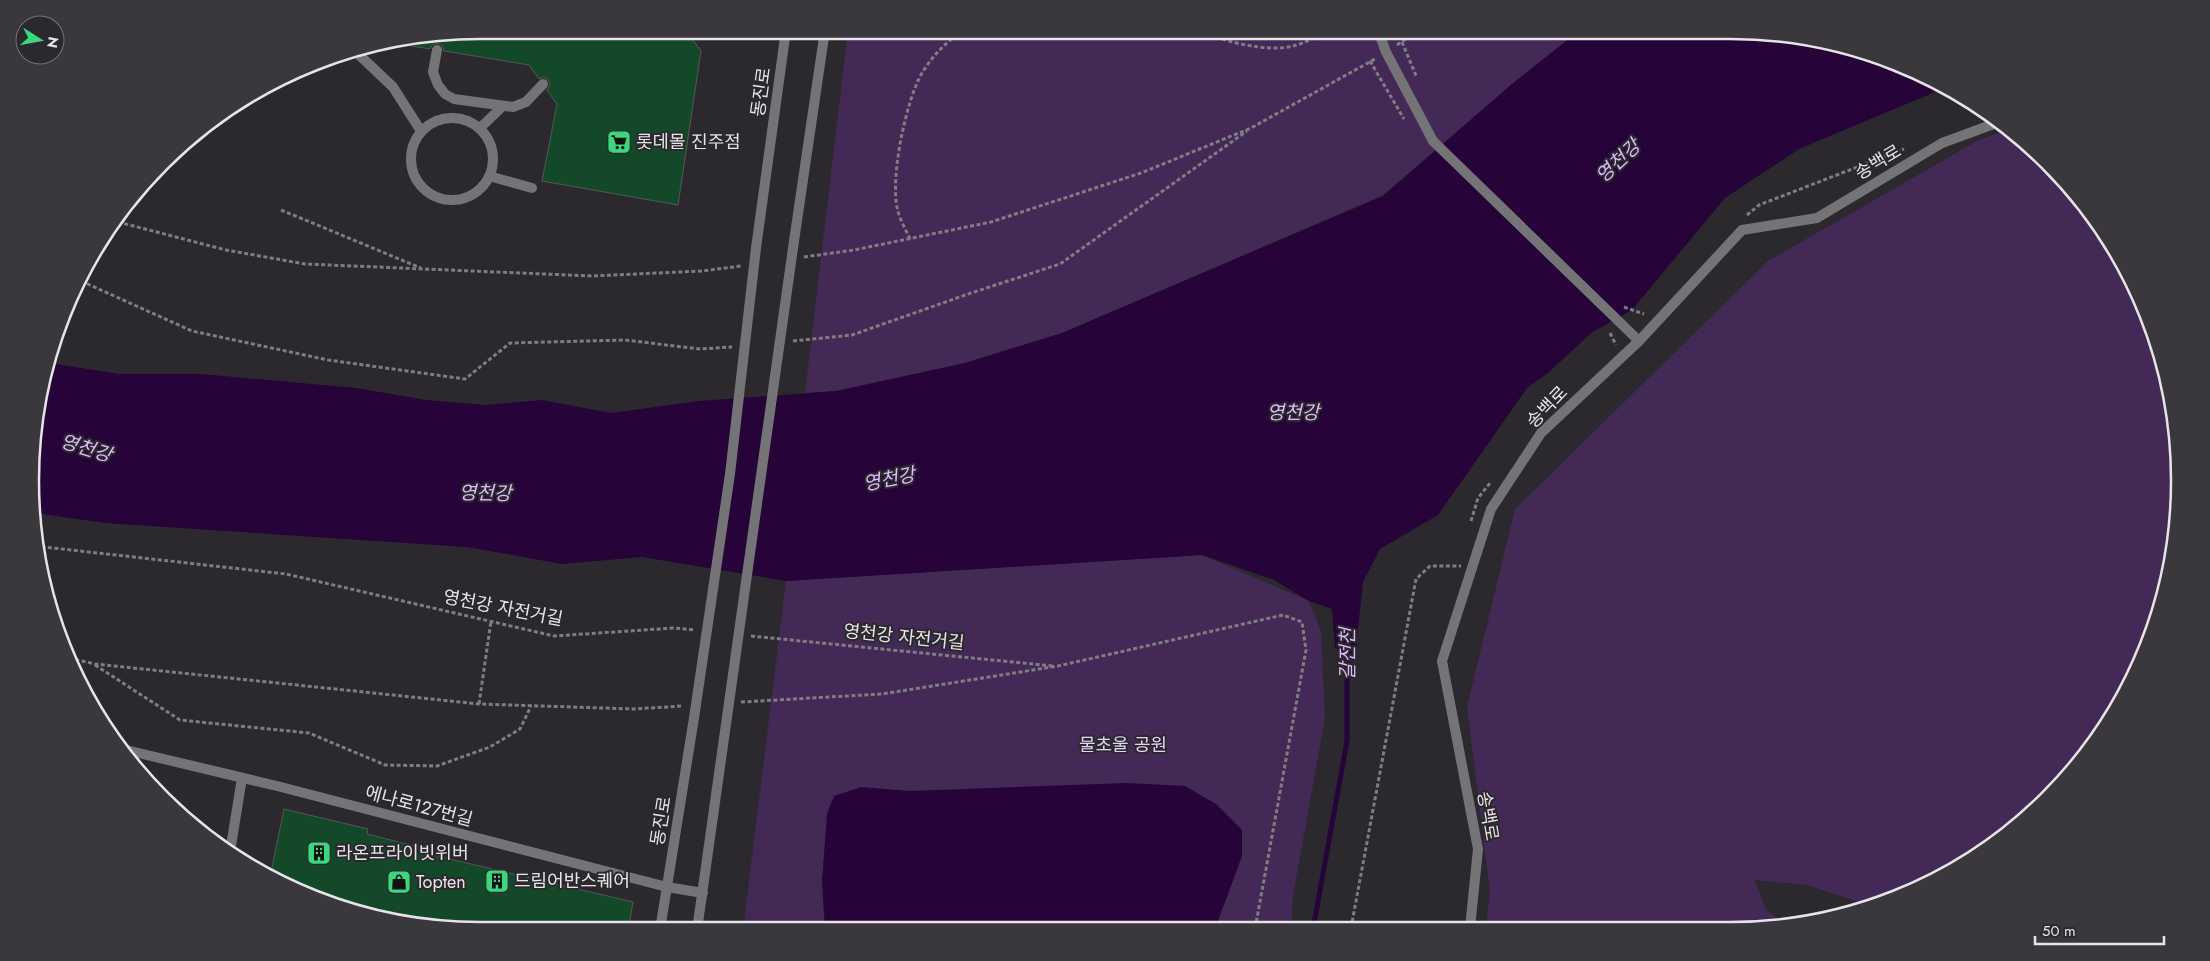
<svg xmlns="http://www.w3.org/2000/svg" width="2210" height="961" viewBox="0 0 2210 961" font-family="Jost,'Noto Sans KR',sans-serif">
  <rect width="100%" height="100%" fill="#2b292d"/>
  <g fill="#432956">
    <polygon points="848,30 1580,30 1512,84 1383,195 1062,333 965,363 836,391 805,393"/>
    <polygon points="2009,129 2027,142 2087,206 2134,281 2165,364 2168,381 2162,393 2170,397 2179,451 2176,540 2156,626 2104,731 2026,819 1902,897 1862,907 1859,902 1807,885 1755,880 1766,910 1789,927 1486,928 1490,892 1467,707 1515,509 1768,261 1977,141"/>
    <polygon points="1202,555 1309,601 1321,631 1325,718 1293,896 1291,929 743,930 786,581"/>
  </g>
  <g fill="#260339">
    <polygon points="1580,30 1730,30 1875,54 1947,87 1799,149 1725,198 1632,310 1591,333 1548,373 1527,388 1438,515 1380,549 1363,582 1355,657 1335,648 1332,609 1309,601 1274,580 1202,555 786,581 642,557 562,564 467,547 105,523 35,513 39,393 50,363 119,374 201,374 356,388 426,400 485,405 542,400 611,413 699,401 836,391 965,363 1062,333 1383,196 1512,84"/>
    <polygon points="1127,783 1185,786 1216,804 1242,830 1242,856 1215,929 825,930 822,881 827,814 834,796 861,787 910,791"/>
  </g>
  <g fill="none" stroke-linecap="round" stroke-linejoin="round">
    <polyline stroke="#260339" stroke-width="5" points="1313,929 1347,741 1347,647"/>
  </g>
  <g fill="#134929" stroke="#535855">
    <polygon points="480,30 686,30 701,51 678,205 542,181 557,104 547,90 550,85 548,79 544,77 539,79 529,65 444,51 442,45 438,43 432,45 430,49 406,45 406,42"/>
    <polygon points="284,809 368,829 367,834 438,852 437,856 633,902 628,931 480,931 335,907 270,877"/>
  </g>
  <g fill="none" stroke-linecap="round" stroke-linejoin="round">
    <g stroke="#7f7d81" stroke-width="3" stroke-dasharray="4 2.5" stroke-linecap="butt">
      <path d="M1198,30C1222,41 1267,53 1293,46C1305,43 1318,36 1329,31"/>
      <polyline points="1402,42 1417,78"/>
      <polyline points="1397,45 1419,30"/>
      <polyline points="1370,61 1404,119"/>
      <polyline points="281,210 421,268"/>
      <polyline points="1747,215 1759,205 1904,149"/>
      <polyline points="118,222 226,250 305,264 592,276 702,271 741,266"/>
      <path d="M910,239C906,230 900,220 898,211C889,181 906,100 922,73C933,55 947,41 964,30"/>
      <polyline points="804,257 854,250 991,222 1141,173 1251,128 1375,59"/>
      <polyline points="81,281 192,331 328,360 465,379 510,343 625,340 700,349 732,347"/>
      <polyline points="1624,307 1644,314"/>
      <polyline points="1610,333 1616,345"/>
      <polyline points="793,341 852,335 971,293 1060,264 1247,131"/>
      <polyline points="1471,521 1478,498 1490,483"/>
      <polyline points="35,546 286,574 554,636 674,628 695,630"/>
      <polyline points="751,636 1053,666"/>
      <polyline points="69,658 95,664 479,704 634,709 683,706"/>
      <polyline points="95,665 180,720 309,733 385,765 437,766 490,747 520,729 531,706"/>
      <polyline points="741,702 882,694 1058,666 1283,615 1302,622 1306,650 1255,929"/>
      <polyline points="479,704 491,621"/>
      <polyline points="1351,928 1416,579 1430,566 1461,566"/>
    </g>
    <g stroke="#747375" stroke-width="10">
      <polyline points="437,50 433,72 438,85 445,94 454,99 513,107 526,102 543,84"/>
      <polyline points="480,128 503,106"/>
      <polyline points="489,176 532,188"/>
    </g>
    <g stroke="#747375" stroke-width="10">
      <polyline points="1378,30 1386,52 1433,141"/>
      <polyline points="355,51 393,87 421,131"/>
      <circle cx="452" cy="159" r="41"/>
      <polyline points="126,750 277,786 667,887 703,893"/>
      <polyline points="230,852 242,778"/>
      <polyline points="1470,928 1478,849 1442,661 1491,509 1541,433 1639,341 1742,230 1817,218 1942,143 1999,122"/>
    </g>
    <g stroke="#747375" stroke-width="10">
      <polyline points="794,241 825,30"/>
      <polyline points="756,248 786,30"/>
      <polyline points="660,930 694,718"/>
      <polyline points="697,930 727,717"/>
    </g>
    <polyline stroke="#747375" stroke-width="10" points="1433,141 1639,341"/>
    <g stroke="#747375" stroke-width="10">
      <polyline points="727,717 794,241"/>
      <polyline points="694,718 730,474 756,248"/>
    </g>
  </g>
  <defs>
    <g id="supermarket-square" transform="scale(1.25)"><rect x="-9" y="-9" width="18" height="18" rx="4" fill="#3bd77e" stroke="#2b292d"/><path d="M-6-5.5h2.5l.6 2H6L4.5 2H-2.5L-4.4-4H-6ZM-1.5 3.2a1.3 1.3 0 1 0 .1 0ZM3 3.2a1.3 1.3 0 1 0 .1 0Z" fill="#111"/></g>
    <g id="building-square" transform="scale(1.25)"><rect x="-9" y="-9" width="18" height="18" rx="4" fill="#3bd77e" stroke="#2b292d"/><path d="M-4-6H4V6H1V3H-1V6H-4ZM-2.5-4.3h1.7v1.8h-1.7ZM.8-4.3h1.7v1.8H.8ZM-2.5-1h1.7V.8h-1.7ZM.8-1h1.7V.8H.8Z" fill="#111"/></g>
    <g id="shop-square" transform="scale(1.25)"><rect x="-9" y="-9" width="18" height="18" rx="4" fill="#3bd77e" stroke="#2b292d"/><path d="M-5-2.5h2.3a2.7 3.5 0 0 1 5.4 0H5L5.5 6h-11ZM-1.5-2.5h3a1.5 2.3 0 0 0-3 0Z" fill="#111"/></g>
  </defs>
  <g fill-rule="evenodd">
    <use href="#supermarket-square" x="619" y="142"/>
    <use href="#building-square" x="319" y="853"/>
    <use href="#building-square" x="497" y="881"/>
    <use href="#shop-square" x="399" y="882"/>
  </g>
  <g text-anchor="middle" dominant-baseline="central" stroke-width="4" stroke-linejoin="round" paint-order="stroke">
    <g font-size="18" fill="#e6e4e7" stroke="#2b292d">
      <text transform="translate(761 92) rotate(-82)">동진로</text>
      <text transform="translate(1878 162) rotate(-31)">송백로</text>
      <text transform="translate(1547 407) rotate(-46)">송백로</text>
      <text transform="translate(503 608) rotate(11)">영천강 자전거길</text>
      <text transform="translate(904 637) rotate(6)">영천강 자전거길</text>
      <text transform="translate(419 806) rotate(15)">에나로127번길</text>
      <text transform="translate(1488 816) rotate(80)">송백로</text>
      <text transform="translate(661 821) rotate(-81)">동진로</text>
    </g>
    <g font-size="18" fill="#e6e4e7" stroke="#2b292d" text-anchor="start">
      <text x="636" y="142">롯데몰 진주점</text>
      <text x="336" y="853">라온프라이빗위버</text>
      <text x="514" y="881">드림어반스퀘어</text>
      <text x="416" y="882">Topten</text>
    </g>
    <g font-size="18" fill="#e4d1f5" stroke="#2b292d">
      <text x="1123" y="745">물초울 공원</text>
    </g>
    <g font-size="19" font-style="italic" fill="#dfb8fe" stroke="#2b292d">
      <text transform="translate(1618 161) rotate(-43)">영천강</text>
      <text x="1293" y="412">영천강</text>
      <text transform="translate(86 448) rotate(17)">영천강</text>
      <text transform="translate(889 479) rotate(-11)">영천강</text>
      <text transform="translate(485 493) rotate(1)">영천강</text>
      <text transform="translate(1347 654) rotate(-90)">갈전천</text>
    </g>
  </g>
  <path d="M0 0H2210V961H0ZM480 39H1730A441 441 0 0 1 2171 480V481A441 441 0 0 1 1730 922H480A441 441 0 0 1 39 481V480A441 441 0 0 1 480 39Z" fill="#3a383c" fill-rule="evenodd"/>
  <path fill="none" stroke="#e6e4e7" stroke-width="2.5" d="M480 39H1730A441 441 0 0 1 2171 480V481A441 441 0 0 1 1730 922H480A441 441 0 0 1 39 481V480A441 441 0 0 1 480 39Z"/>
  <g transform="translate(40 40) rotate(101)"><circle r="24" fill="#2b292d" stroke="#767477"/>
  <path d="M0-4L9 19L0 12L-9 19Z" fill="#3bd77e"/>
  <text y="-8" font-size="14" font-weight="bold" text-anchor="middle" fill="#e6e4e7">N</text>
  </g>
  <path d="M2035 936v8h129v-8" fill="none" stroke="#e6e4e7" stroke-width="2.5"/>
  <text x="2042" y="936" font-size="15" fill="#e6e4e7" stroke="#2b292d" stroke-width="4" paint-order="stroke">50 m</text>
</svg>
